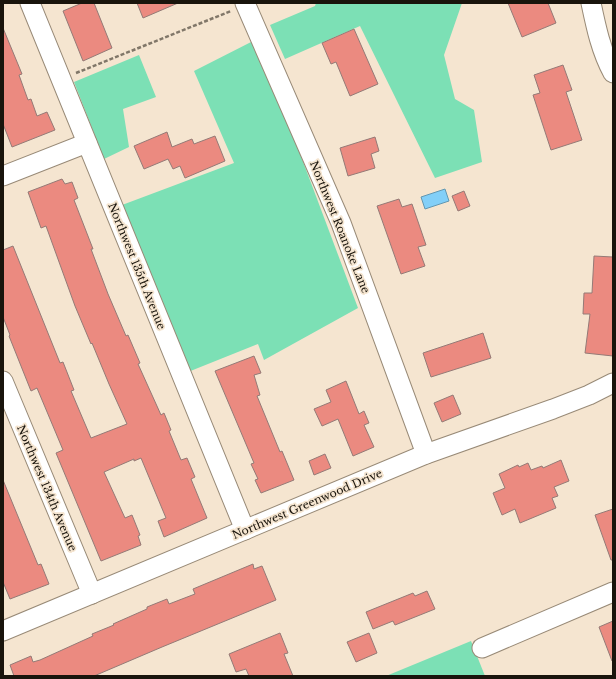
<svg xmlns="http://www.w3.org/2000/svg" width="616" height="679" viewBox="0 0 616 679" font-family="'Libre Baskerville',serif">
  <rect width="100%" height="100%" fill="#f5e5d0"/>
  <g fill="#7ce0b5">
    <polygon points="316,3 462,3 444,55 455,99 474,110 482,162 435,178 360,26 285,59 270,25 315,6"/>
    <polygon points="257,39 358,308 264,360 258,344 188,372 122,205 234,163 194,71"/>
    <polygon points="139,55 156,97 123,109 129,147 104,159 74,82"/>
    <polygon points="471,641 485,676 386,676"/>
  </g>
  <polygon fill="#82cff8" stroke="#6297b1" points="445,189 449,201 425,209 421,197"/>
  <g fill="#eb8a80" stroke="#947a76">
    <polygon points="82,3 94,3 112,48 83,61 63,11"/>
    <polygon points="137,3 178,3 143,18"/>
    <polygon points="508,3 548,3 556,23 522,37"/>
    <polygon points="3,28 22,74 19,75 28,100 31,99 37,116 47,112 55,130 12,147 3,124"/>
    <polygon points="354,29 378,84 350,96 336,62 331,64 322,43"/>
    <polygon points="563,65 572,90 566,92 582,140 551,150 533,95 540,93 534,75"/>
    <polygon points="167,132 172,147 192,139 194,144 215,136 225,161 185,178 180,166 173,169 168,159 144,169 134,146"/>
    <polygon points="375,137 379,151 371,154 375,168 348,176 340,148"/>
    <polygon points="62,179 65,184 72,182 78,198 74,200 93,249 91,249 108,294 126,336 128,335 140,363 138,364 161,415 164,413 171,430 169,431 181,460 187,458 195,477 191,479 207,518 164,537 158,521 166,518 141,458 134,461 134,459 104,472 125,518 132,515 140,535 138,536 141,545 101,561 56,453 63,450 37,388 31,391 9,336 10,335 3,317 3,250 13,246 60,363 63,362 74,390 71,391 91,438 127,424 109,384 92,343 91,344 75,306 46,226 41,228 28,192"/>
    <polygon points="464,191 470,206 458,211 452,196"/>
    <polygon points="399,199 402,207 412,204 426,245 418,247 425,266 401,274 377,206"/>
    <polygon points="594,256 613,257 613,356 585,353 590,314 583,314 584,293 592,293"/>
    <polygon points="483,333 491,358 431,377 423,353"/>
    <polygon points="254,356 261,373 254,375 260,395 257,396 280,452 282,451 294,480 261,493 255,480 258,479 251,464 254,463 215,371"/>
    <polygon points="346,381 359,414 364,411 369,423 364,425 374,447 353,456 338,419 322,426 314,409 331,402 326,390"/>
    <polygon points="453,395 461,414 442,422 434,403"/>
    <polygon points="325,454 331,468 314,475 309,461"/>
    <polygon points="561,460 569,481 554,487 558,496 552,498 556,508 520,523 515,509 502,515 493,493 505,488 499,474 518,465 519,467 528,463 531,470 542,466 543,468"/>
    <polygon points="3,480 38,565 41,564 49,584 10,599 3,582"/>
    <polygon points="613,509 613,560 611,560 595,515"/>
    <polygon points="253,564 254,569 262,566 276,600 162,647 94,676 14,676 10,665 31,656 33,662 40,660 93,636 92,634 114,625 113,624 147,609 147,607 167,599 169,604 195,594 193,589"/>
    <polygon points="427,591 435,609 395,625 393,621 373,629 366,612 413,593 415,596"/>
    <polygon points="613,621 613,661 612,661 599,627"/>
    <polygon points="280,633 288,653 284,654 293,676 249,676 246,669 236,672 229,654"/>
    <polygon points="369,633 377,653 356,662 347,642"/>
  </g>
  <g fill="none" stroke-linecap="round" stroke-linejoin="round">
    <g stroke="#988a77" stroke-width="21">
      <g id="minor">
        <polyline points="30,3 245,530"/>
        <polyline points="245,3 341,223 426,454"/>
        <path d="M591,3C596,27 601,51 613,73"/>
        <polyline points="3,176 87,143"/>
        <polyline points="3,381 92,594"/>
        <polyline points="3,631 426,454 553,409 589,395 613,383"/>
        <polyline points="482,648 613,592"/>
      </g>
    </g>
    <polyline stroke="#817769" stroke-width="2.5" stroke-dasharray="4 2" stroke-linecap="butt" points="76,73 231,11"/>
    <use href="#minor" stroke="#fff" stroke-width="19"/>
  </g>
  <g text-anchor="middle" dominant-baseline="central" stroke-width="3.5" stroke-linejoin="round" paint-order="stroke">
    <g font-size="11" fill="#19140c" stroke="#f5e5d0">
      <text transform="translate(340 227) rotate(68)">Northwest Roanoke Lane</text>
      <text transform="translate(137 266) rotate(68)">Northwest 135th Avenue</text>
      <text transform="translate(47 488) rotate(67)">Northwest 134th Avenue</text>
      <text transform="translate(307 504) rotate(-23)">Northwest Greenwood Drive</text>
    </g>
  </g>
  <rect width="616" height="679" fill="none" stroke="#19140c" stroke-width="8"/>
</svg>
